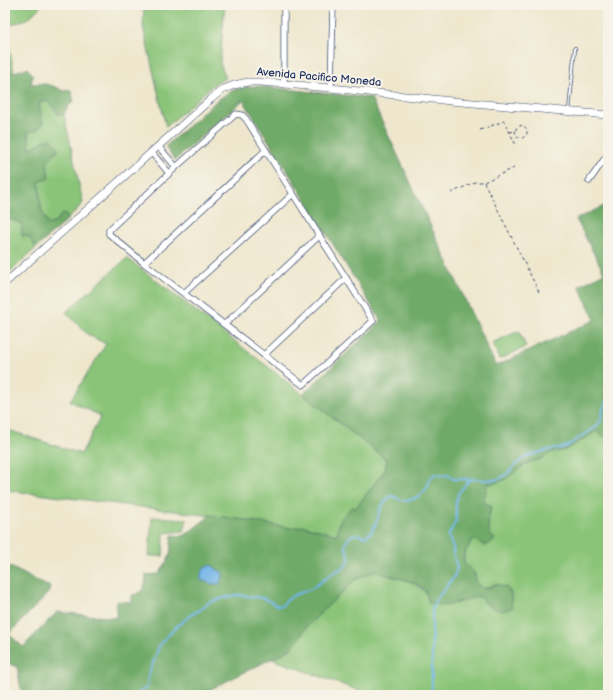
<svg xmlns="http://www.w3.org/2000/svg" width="613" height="700" viewBox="0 0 613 700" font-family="'Balsamiq Sans',sans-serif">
  <rect width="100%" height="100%" fill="#f7f3e8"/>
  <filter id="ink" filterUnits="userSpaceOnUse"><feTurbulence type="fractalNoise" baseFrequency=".025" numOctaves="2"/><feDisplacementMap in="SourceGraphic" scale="8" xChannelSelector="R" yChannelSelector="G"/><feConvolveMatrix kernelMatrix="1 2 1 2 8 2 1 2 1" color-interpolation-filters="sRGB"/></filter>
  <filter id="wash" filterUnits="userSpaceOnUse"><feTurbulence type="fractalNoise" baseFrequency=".012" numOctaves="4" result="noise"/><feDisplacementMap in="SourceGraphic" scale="16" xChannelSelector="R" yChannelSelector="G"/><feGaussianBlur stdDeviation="0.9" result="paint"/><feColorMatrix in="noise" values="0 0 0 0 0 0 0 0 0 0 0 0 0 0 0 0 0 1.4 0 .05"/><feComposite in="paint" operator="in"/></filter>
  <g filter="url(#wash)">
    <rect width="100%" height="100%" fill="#eee7cd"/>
    <g fill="#8ac478" stroke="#527a6b">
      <polygon points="5,5 42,5 29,18 8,26 6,34 14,72 6,72 5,70"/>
      <polygon points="144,5 225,5 220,63 226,78 214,84 166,127 143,27"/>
      <polygon points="49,101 58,114 64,114 83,203 68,219 64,213 59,217 56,222 48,225 41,209 39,182 43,141 30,149 28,132 37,130 39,103"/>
      <polygon points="5,218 21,223 36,248 5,276"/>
      <polygon points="127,258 303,394 387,460 385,470 356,508 352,507 339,523 337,535 304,526 290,528 245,520 5,490 5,429 81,454 101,416 70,401 106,344 87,334 66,312"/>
      <polygon points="519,331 526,347 500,359 492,343"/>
      <polygon points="597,431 608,439 608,695 371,695 272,659 291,649 308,625 355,580 376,571 386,575 411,581 446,606 480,596 496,584 483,589 475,581 475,574 464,564 464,554 473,538 489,532 488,522 491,506 483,502 488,483 494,483 504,480 517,470 530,462 541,459 552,452 565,450"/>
      <polygon points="152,517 187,519 184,531 164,533 163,556 149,556"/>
    </g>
    <g fill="#6faa68" stroke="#456c63">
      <path d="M27,68L33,75L31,84C44,83 52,84 63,91L71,90L74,102L69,105L64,114H58L49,101L39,103L43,124L37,130L28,132L30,149L43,141L51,139L59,148L47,162L49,178L39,182L41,209L48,225L56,222L59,217L65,213L68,219L36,248L29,237L22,236L21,223L5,218V70L6,72H14Z"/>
      <path d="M256,86L371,98L496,366L595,320L579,286L604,273L576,219L608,204V439L597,431L565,450L552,452L541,459L529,462L517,470L504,480L494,483H488L483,502L491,506L488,522L489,532L495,540L486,546L473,539L464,554V564C472,570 475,570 475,581L483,589L496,584L506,587L511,593L512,608L502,611L490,607L484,602L480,596L446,606L429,603C427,599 427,594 425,591C418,580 388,576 375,571L355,580L308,625L291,649L199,695H22L17,667L5,662V564L45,585L50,586L49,592L9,634L23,647L57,612L116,618L117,601L132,602V595C143,593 146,586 146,575L159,574L170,556L172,535L184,536L207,518L209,515L245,520L290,528L304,526L337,535C339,520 341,517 352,507L356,508L385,470L387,460L303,394L381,321L243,100L175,160L167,149L166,146L168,144L216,101L225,95L233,90L245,87Z"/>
    </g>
    <path fill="#72b6e8" stroke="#4672a3" d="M211,565L218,570L222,572L223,577L220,581V584H213L201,580C200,572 203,568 211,565Z"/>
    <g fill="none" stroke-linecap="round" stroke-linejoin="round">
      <g stroke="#72b6e8" stroke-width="2">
        <path d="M136,695L147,687L149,674L160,644L177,626L192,614L200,610L210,602L227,597L239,595L263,598L278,606L283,605L287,600L294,595L311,589L336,571L344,567L349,561V556L345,546C348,535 354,531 365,537L371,532L376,523L381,507L390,496L395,497L400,500L407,501L418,497L423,493L428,486L429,479L435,474L443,476L448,475L453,479H462L494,480L501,478L508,473L516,464L528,456L548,450L562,448L567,446L596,427L601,420L603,408L608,401"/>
        <polyline points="432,695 432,610 435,601 454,577 457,568 453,554 453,547 448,536 456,521 456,502 458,494 464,486 469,480"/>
      </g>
    </g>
  </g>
  <g filter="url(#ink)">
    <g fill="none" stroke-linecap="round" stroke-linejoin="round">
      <g stroke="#3b4b6f" stroke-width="4">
        <polyline id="service" points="569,111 575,48"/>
      </g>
      <g stroke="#3b4b6f" stroke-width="7">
        <g id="minor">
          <polyline points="284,5 284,84"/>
          <polyline points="331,88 333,5"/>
          <polygon points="236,114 242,115 246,119 373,321 303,385 144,263 109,234 109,230 111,228 176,167"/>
          <polyline points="158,146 176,167"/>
          <polyline points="151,152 169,173"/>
          <polyline points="589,181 608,154"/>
          <polyline points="144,263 266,150"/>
          <polyline points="184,293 293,194"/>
          <polyline points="225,324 319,236"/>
          <polyline points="264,355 346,278"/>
        </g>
      </g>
      <g stroke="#3b4b6f" stroke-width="8">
        <polyline id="tertiary" points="5,283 211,99 222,90 234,85 248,82 261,82 331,88 451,101 608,115"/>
      </g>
      <g stroke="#3b4b6f" stroke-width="1" stroke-dasharray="3 3" stroke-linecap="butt">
        <polyline points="480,130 504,121 516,145"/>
        <polyline points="510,132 515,131 517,127 523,125 527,129 527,134 523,138 517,137 515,131"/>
        <polyline points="484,182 540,294"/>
        <polyline points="451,193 475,182 484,182 514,168"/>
      </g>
      <use href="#service" stroke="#fff" stroke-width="2.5"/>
      <use href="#minor" stroke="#fff" stroke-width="5.5"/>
      <use href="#tertiary" stroke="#fff" stroke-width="7"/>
    </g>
  </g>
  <g text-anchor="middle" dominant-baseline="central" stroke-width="4" stroke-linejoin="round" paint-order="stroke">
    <g font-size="11" fill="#1b2f5e" stroke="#f7f3e8">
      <text transform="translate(319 77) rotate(5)">Avenida Pacifico Moneda</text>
    </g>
  </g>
  <rect width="613" height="700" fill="none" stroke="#f7f3e8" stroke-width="20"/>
</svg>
